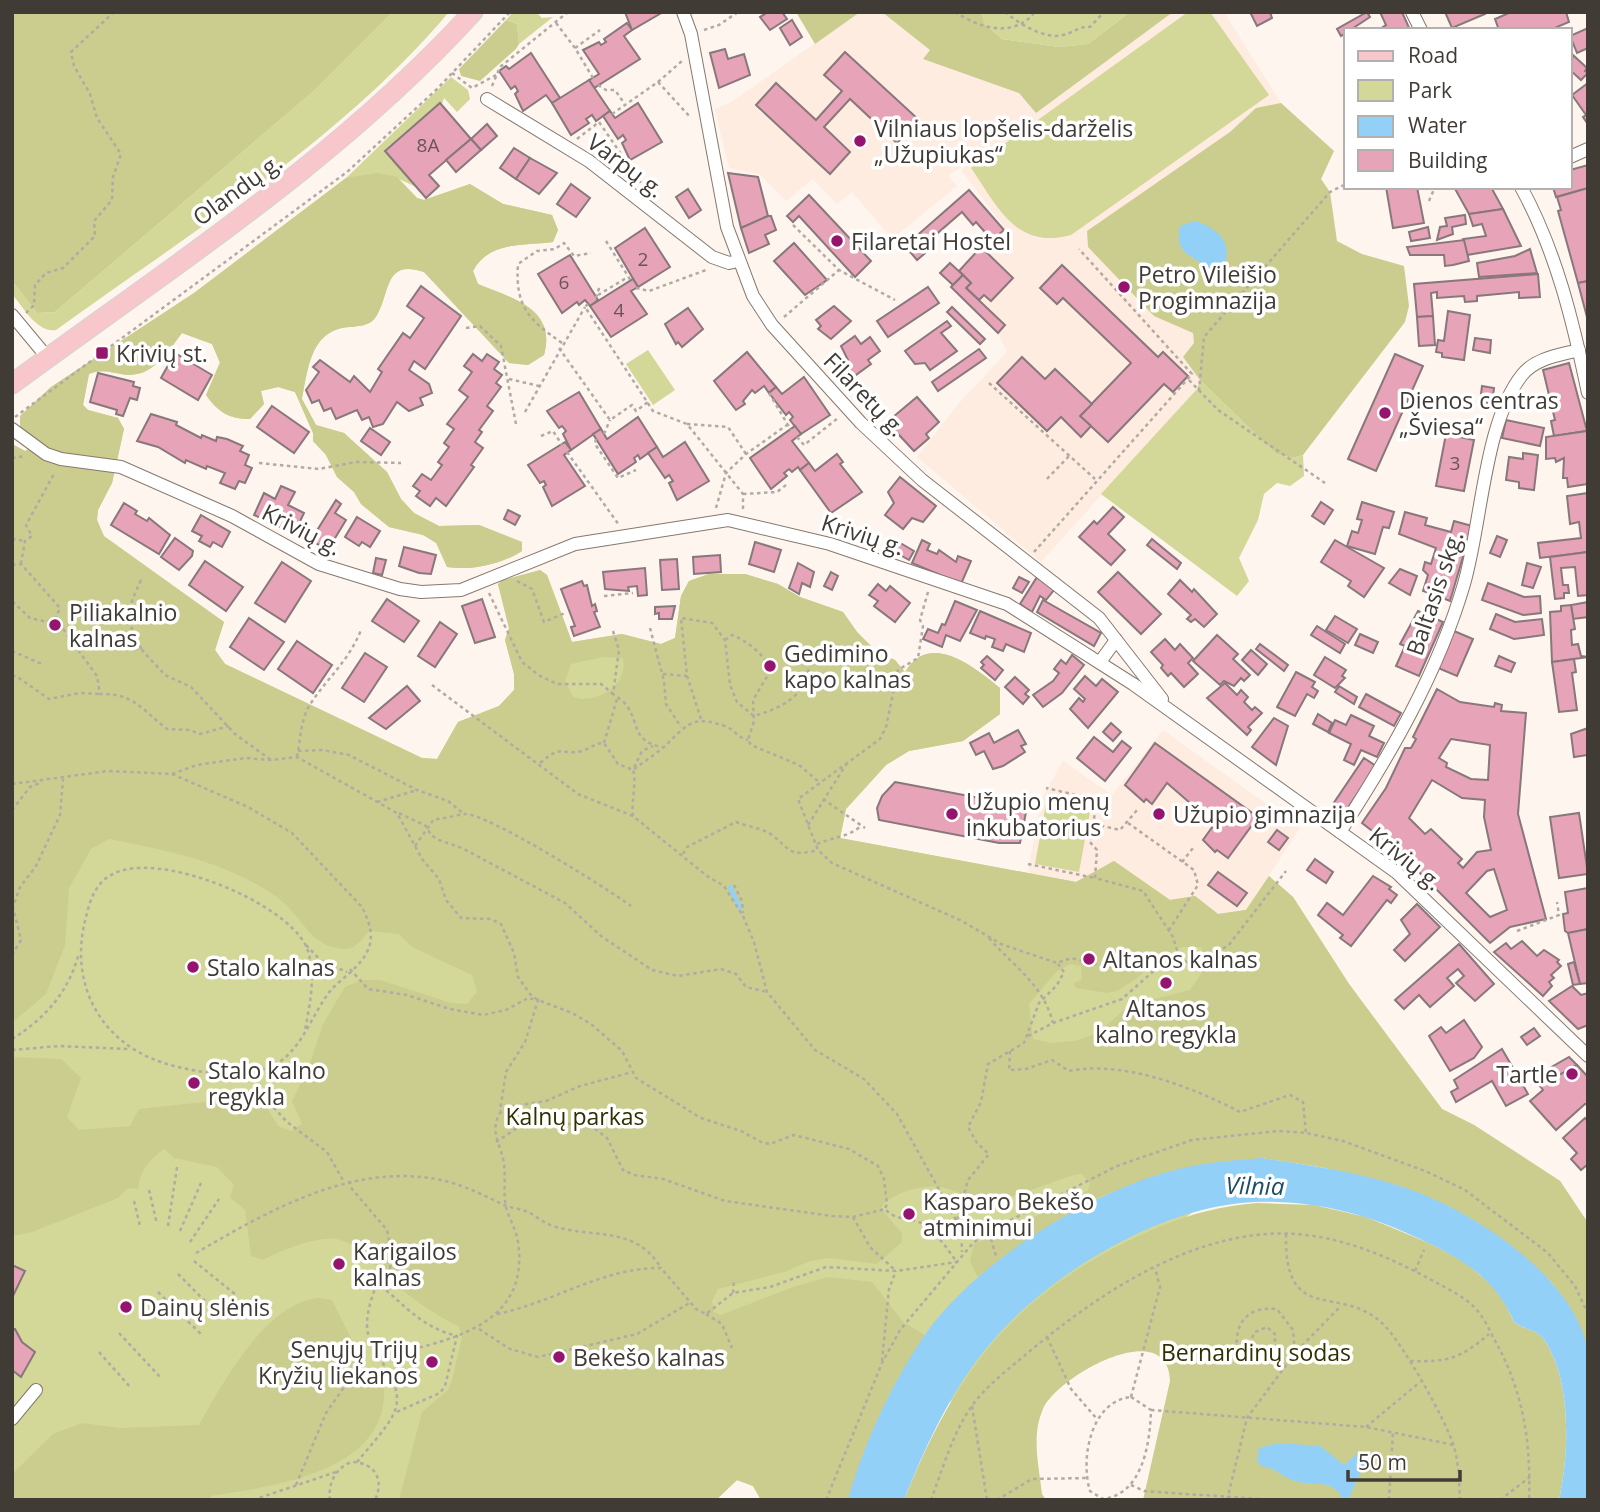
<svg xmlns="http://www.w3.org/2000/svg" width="1600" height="1512" viewBox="0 0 1600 1512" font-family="'Open Sans',sans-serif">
  <rect width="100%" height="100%" fill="#fef5ee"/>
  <g fill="#fdecdf">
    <polygon points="860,12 882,12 930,50 923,59 1019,93 1036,113 1173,12 1224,12 1281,103 1334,151 1321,179 1319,196 1183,357 1200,380 1197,389 1041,562 917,457 959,403 1007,352 998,333 1005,325 979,300 984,295 991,301 1013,278 988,254 1008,232 961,170 987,149 948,176 957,186 892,239 852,192 837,204 813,179 786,201 759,174 729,168 715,109 730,103"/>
    <polygon points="1163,730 1300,828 1246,910 1218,914 1195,896 1170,900 1114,861 1076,882 1028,873 1041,800 1063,761 1112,795"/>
  </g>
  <g fill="#d3d798">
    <path d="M393,12H449C340,141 191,232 56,330C37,333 23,307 12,294V281L37,313L55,312L315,90Z"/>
    <polygon points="513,12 536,12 542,18 553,17 519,44 517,24 506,20"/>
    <polygon points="981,12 1130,12 1088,44 1059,47 1002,39 985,24"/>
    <path d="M1188,12H1210L1269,95L1071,235C1016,250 998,207 971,168Z"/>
    <path d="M451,77L468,90L470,99L457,112L444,98L416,187L399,179L417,198L424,200L470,184L503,204L552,215L558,230L553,242C522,246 489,241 473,271L478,284C511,298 557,308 544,355L528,365L509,363L424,272C382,258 391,296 375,318C369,326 359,326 350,327C311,329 308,368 302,399L316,425L344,433L387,472L401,499L414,513L439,526L479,525L522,542V551C502,564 471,571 447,567L437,543L423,535L389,527L361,504L354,492L337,477L326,455L313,441V433L295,392L278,387L261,391L264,404L250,419C229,419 218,412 206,395L220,362L212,344L182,333C166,354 151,380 121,374C109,372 101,369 89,374L83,405L88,410L118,418L124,429L112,483L98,510L97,520L104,537L224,622L215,650L225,664L422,758L437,759L458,722L499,706L514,690V674L505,640L509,628L498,584L540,570L547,575L572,642L622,634L661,644L675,638L681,596L689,581L709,574H745L778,584L800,597L843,612L857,632L878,653L895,660L905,672C930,631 973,666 1000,688V714L963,741L909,751L886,765L846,809L840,838L1076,882L1114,861L1170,900L1195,896L1218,914L1246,910L1269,876L1293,897L1349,984L1442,1109L1474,1125L1560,1181L1588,1223V1351C1582,1333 1575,1313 1564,1298C1530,1250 1458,1205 1403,1187C1358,1172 1309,1165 1262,1158L854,1477L848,1500H761L753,1486L737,1480L716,1500H12V444L25,451L36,445L20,416L51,387L194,293L346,178Z"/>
    <polygon points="648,350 675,390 653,405 626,364"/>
    <polygon points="1200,380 1276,454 1292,458 1303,455 1304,476 1290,486 1277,483 1264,494 1258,520 1239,558 1249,581 1237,596 1101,494 1197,389"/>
    <polygon points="1048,793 1092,801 1079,872 1035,864"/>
  </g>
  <g fill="#cacd8d" fill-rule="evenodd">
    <polygon points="12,12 393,12 315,90 55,312 37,313 12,281"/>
    <polygon points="796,12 860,12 815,44"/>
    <polygon points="882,12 981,12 985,24 1002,39 1059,47 1088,44 1130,12 1173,12 1036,113 1019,93 923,59 930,50"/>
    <polygon points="506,20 517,24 519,44 516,49 480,81 461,76 459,69"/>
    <polygon points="1281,103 1334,151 1321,179 1330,192 1337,241 1362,254 1404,266 1409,306 1405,322 1303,455 1292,458 1276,454 1200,380 1183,357 1194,343 1193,333 1154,316 1088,247 1087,231 1230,132 1256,108"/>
    <path d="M377,173L397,177L417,198L424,200L470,184L503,204L552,215L558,230L553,242C522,246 489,241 473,271L478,284C511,298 557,308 544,355L528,365L509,363L424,272C382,258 391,296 375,318C369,326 359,326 350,327C311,329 308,368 302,399L316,425L344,433L387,472L401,499L414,513L439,526L479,525L522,542V551C502,564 471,571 447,567L436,543L423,535L389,527L361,504L354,492L337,477L326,455L313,441V433L295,392L278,387L261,391L264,404L250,419C229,419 218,412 206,395L220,363L212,344L182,333C166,354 151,380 121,374C109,372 101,369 89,374L83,405L88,410L118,418L124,429L112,483L98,510L97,520L104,536L224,622L215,650L225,664L422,758L437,759L458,722L499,706L514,690V674L505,640L509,628L498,584L502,580L540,570L547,575L572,642L622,634L661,644L675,638L681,596L689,581L709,574H745L778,584L800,597L843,612L857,632L878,653L895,660L905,672C930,631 973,666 1000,688V714L963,741L909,751L886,765L846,809L840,838L1076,882L1114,861L1170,900L1195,896L1218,914L1246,910L1269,876L1293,897L1349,984L1442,1109L1474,1125L1560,1181L1588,1223V1351L1575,1317L1552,1283L1527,1259L1476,1222L1402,1187L1322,1167L1262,1158L1158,1175L1102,1196L1063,1217L978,1278L970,1261L974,1244L1078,1197L1088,1190L1090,1183L1082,1174L1074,1175C1047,1183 1020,1197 992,1200C973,1202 962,1192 945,1188C926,1183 899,1191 884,1203L881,1209L902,1233V1242L877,1264L829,1258L810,1261L784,1272L718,1289L712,1301L714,1312L721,1315L793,1287L828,1277L872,1282L903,1322L925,1335L889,1397L848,1500H761L753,1486L737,1480L716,1500H399L422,1412L448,1390L452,1380L462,1337L459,1327C434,1314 413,1299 391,1281C374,1267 359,1243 336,1239C317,1236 280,1251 263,1260L251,1256L245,1210L230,1197L234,1185L217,1167L174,1158L164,1149C149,1160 140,1170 138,1189L128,1188L118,1198L32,1232L12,1236V1057L61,1059L81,1078L67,1117L79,1130L130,1126L139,1109L260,1096L278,1126L291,1131L302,1124L292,1101L309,1066L323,1024L345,987L362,980H380L451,1003L467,1004L477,992L472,975L412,947L399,934L369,931C363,938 355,950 345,949C310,948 303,917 279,899C232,863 166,850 109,839L91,849L69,888L65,945L46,994L12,1023V444L25,451L37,444L20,431V416L51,387L194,293L346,178ZM603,657L623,658C629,685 597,705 573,697L565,681L571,664ZM1182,947H1201L1208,963L1190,990L1130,1005L1096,1034L1075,1041L1052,1043L1033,1039L1029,1004L1056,972L1070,964L1081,966L1082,979L1074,983L1076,988L1107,993L1117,991L1136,979L1161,956Z"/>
    <path d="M1257,1203L1314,1205L1366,1217L1429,1243L1462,1260L1499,1291L1514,1322C1524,1330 1538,1329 1545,1341C1572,1382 1569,1455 1559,1500H1143L1170,1381C1168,1314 1057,1376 1043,1409C1031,1436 1039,1466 1042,1494L1046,1500H904C952,1381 1004,1305 1120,1245C1165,1222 1206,1207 1257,1203Z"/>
    <path d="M319,1298L332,1300L369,1374L384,1386C390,1472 274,1486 211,1496V1500H12V1474L53,1434L82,1423L120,1428L199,1425C222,1384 266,1302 319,1298Z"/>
  </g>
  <g fill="#93d0f8">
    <path d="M1195,221C1216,228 1234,241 1224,266L1208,269C1192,253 1174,256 1180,226Z"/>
    <path d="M1262,1158C1309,1165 1358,1172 1403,1187C1470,1209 1574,1275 1588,1351C1590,1365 1588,1383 1588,1398C1588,1432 1588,1466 1588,1500H1559C1569,1455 1572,1382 1545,1341C1538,1329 1524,1330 1514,1322C1493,1272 1450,1252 1402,1231C1346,1206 1276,1194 1215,1207C1132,1224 1032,1287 981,1355C947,1399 925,1448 904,1500H848C864,1443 891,1385 924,1336C977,1259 1106,1180 1198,1165C1219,1161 1241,1160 1262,1158Z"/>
    <path d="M1278,1443L1320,1446L1344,1465L1358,1453L1368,1456L1348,1500H1343C1333,1476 1311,1488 1292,1480C1280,1475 1275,1468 1261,1466L1257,1461L1259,1448Z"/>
  </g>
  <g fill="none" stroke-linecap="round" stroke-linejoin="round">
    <polyline stroke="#93d0f8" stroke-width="4.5" points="730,887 740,908"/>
  </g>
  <g fill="#e7a3b8" stroke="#88777b" stroke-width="2" fill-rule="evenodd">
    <polygon points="625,12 663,12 632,30"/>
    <polygon points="768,12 782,12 787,19 770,30 760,17"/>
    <polygon points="1250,12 1270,12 1272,18 1257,26"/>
    <polygon points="1367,12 1370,17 1341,36 1337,29"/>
    <polygon points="1380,12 1402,12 1410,30 1378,30 1386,25"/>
    <polygon points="1445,12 1484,12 1485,14 1452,28"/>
    <polygon points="1511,12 1566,12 1569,22 1550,30 1499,30 1495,19"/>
    <polygon points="792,20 802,37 790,45 780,28"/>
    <polygon points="627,23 632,30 624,36 640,59 594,88 589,80 599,74 583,50 599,42 601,45 606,42 604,39"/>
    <polygon points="1588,28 1588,48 1577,53 1570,36"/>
    <polygon points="725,49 728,59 744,54 750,75 719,88 710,53"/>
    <polygon points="845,52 919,120 897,143 850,99 824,127 850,152 830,174 756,105 776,83 816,120 842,91 824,75"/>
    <polygon points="531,53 560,98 552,103 546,95 523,111 515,94 518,91 515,86 511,89 499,71 506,66 509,69"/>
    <polygon points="1573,55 1587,68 1585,71 1588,73 1581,80 1570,70"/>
    <polygon points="589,80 610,111 596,121 592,115 586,119 589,123 571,135 552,103"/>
    <polygon points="1588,83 1588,123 1587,123 1583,117 1586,115 1572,95"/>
    <polygon points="440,103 471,139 429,175 439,186 426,198 385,151"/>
    <polygon points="638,103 662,142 630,160 622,143 626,140 623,135 618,139 603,116 610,111 615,118"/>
    <polygon points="487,124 497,136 481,150 471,139"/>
    <polygon points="471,139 481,150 456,172 446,160"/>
    <polygon points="514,148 530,158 516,179 500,168"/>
    <polygon points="530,158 557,173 539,194 516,179"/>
    <polygon points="1588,165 1588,188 1556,197 1553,187 1570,187 1570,170"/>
    <polygon points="728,173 758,177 768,216 741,228"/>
    <polygon points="571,184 590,198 576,217 557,204"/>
    <polygon points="1386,187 1417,187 1424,223 1393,228"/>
    <polygon points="1454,187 1491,187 1503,209 1469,214"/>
    <polygon points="1588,188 1588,281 1578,283 1558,211 1561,210 1557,197"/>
    <polygon points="688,189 701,210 689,218 676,197"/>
    <polygon points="969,190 1004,230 992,240 976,222 973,225 962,212 932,238 936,244 917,260 905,246"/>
    <polygon points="809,195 871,261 855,277 799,216 793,222 787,216"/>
    <polygon points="1503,209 1521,246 1467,255 1463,239 1486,236 1482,224 1473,226 1469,214"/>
    <polygon points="1465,215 1466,224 1452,227 1453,234 1437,240 1440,227 1447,226 1445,218"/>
    <polygon points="768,216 771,216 776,230 765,235 769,244 749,253 741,228"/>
    <polygon points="1428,227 1430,238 1411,241 1409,232"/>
    <polygon points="645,228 670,267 638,287 615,248"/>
    <polygon points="1464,240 1469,261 1453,265 1445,266 1444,255 1410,255 1407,247"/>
    <polygon points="794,243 827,280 805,295 774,261"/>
    <polygon points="981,247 1013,278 991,301 984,295 979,300 966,288 971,283 959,271"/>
    <polygon points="1530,249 1537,273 1479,277 1477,263 1515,256"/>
    <polygon points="570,255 598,300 590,306 585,300 579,305 577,302 562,313 538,274"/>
    <polygon points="950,263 963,275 953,285 940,273"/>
    <polygon points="1062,265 1158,357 1163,352 1188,376 1173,392 1164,384 1108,442 1080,416 1131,363 1063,298 1057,304 1040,288"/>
    <polygon points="1538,274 1540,297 1519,298 1519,292 1477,296 1477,301 1465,302 1464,296 1437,298 1437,292 1431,293 1433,316 1417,317 1414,284"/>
    <polygon points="963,275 971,283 966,288 1005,325 998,333 951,287"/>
    <polygon points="633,279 638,287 631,291 647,314 611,337 590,306"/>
    <polygon points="1588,281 1588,321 1578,283"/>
    <polygon points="421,286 461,316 425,369 414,361 409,370 429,384 432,393 420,398 423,405 409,411 397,402 383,424 373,427 369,417 362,420 357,410 336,419 331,408 324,411 319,400 312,403 306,390 319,372 313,367 320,360 350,382 354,376 370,392 382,372 378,369 403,333 410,338 424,318 407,306"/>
    <polygon points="928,287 939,303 888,337 877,321"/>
    <polygon points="834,306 851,321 831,339 818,329 821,326 816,320"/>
    <polygon points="952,307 985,339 980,344 947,312"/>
    <polygon points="688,308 703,329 682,347 678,342 676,344 665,324"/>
    <polygon points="1448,311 1470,315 1464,360 1442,357 1442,353 1436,352 1438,340 1444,341"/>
    <polygon points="1433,316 1435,345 1419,346 1417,317"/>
    <polygon points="947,321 951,326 941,333 957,351 930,370 925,363 915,364 905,351"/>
    <polygon points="855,336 861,344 870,337 880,351 868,360 871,364 849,380 839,367 848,360 841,346"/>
    <polygon points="1475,338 1491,340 1490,353 1473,350"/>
    <polygon points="979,349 986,358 938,391 932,382"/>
    <polygon points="747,352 776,387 769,393 764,386 755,393 752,390 743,401 745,404 736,410 714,381"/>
    <polygon points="175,353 212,375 198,400 161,378"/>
    <polygon points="473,354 482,361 487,354 499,362 494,369 502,375 496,383 501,387 487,406 493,411 479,430 482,432 475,442 483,448 471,465 474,467 446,506 436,498 430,506 416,496 420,491 413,486 422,474 431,480 442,465 438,462 449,447 444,443 454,429 447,424 468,397 459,390 472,372 464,366"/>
    <polygon points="1395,354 1423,366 1376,471 1348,459"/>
    <polygon points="1022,357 1045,379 1055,369 1092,404 1080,416 1091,426 1081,437 1061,417 1047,431 997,383"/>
    <polygon points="1569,363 1587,431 1554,436 1551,421 1555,420 1543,370"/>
    <polygon points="98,373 134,382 133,386 140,388 137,400 130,398 123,416 116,414 117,410 90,402"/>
    <polygon points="804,377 830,415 801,434 790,420 793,417 789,412 786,415 769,393 776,387 782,394"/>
    <polygon points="1482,386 1494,388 1492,404 1480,402"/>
    <polygon points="579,392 601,429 571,450 563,434 566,431 562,426 559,428 547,411"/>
    <polygon points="917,397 939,422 926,434 929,438 914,451 887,422"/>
    <polygon points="272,406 309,432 294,453 257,427"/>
    <polygon points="151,414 177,422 176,425 201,438 202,435 216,441 217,437 227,439 243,446 240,451 249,455 245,465 252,468 245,483 239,481 235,489 220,483 225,473 207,466 206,469 186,460 185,463 158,447 137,441"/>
    <polygon points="638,417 657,447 640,459 638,455 634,458 636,462 618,474 593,434 601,429 607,439"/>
    <polygon points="1506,420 1544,428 1540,446 1502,438"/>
    <polygon points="795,426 801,434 792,441 809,463 800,470 798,467 792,472 789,469 784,473 787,476 771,489 750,458"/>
    <polygon points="370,428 390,442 381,455 361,441"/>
    <polygon points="1587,431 1588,484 1568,487 1567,478 1563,478 1564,458 1556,462 1555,458 1546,459 1546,437"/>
    <polygon points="1446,434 1474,440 1464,491 1436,486"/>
    <polygon points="565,442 571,450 564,455 585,486 552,506 543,487 546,485 544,481 540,483 528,465"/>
    <polygon points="685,442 709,481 677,500 669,483 673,481 669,475 665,478 648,453 657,447 663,457"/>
    <polygon points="1523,453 1538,455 1534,490 1519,488 1519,482 1506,480 1509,457 1523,459"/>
    <polygon points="837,454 843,462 840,464 862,492 831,513 800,470 809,463 815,471"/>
    <polygon points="900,477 936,506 923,522 912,518 903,529 885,515 894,503 888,492"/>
    <polygon points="281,486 295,492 288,505 304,513 294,534 254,515 264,493 275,499"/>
    <polygon points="1588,493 1588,552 1540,558 1538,543 1581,538 1579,522 1570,524 1567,496"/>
    <polygon points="336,500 341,504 335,513 346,520 329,548 325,549 311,540"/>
    <polygon points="1321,502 1333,510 1324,524 1312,516"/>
    <polygon points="1362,502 1394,512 1389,528 1383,527 1375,554 1347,546 1352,531 1358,533 1362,520 1357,519"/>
    <polygon points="124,503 137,511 135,514 147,521 149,518 170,535 159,554 111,525"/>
    <polygon points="1113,507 1124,517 1108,534 1125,550 1111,565 1079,537 1094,521 1097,524"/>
    <polygon points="508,510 520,516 515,525 504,519"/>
    <polygon points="1405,512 1427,518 1425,525 1451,532 1454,521 1472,526 1450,601 1423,591 1428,575 1423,570 1425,562 1431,564 1436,548 1399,534"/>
    <polygon points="201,515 230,532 222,547 213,542 210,547 199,541 202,536 192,531"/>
    <polygon points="357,517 380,531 370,547 362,542 359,546 345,537"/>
    <polygon points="1497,536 1507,540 1500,557 1490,553"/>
    <polygon points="175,538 193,551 192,556 179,570 161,557"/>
    <polygon points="1152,539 1181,563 1177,569 1147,545"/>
    <polygon points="922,540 930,544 927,550 937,554 939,550 956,562 958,556 971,561 961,584 912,563"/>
    <polygon points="1335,540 1384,568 1364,597 1348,586 1351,581 1321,562"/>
    <polygon points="897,541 914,551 909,560 891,550"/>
    <polygon points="755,542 781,550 774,572 749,564"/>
    <polygon points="404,547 436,555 431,574 419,573 399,566"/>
    <polygon points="1588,552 1588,595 1578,596 1575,567 1561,568 1563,585 1568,585 1569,593 1564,593 1564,598 1555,599 1550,557"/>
    <polygon points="720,555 721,572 694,574 693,557"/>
    <polygon points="376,558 386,560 382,575 373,573"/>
    <polygon points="677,559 679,589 662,590 660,560"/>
    <polygon points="205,561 243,587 226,611 189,585"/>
    <polygon points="282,562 311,581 285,622 255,603"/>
    <polygon points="798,563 814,572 810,587 802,583 799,594 789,588"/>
    <polygon points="1527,563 1541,567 1533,588 1522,585"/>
    <polygon points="645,568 647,595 638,596 637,586 628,587 629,591 605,589 603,572"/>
    <polygon points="1400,569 1417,576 1410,595 1389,583"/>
    <polygon points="831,572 838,576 832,590 824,586"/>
    <polygon points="1118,572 1161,614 1141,634 1098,592"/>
    <polygon points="1019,577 1029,582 1022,593 1013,588"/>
    <polygon points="1037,577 1054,590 1046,600 1040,596 1032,612 1020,604"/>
    <polygon points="1180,580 1192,592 1194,589 1217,614 1204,627 1195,619 1191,622 1187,619 1191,615 1168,594"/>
    <polygon points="582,581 584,586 587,585 592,606 595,604 597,611 594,612 600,627 574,636 571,627 575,626 561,589"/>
    <polygon points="1488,583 1524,597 1540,596 1541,613 1523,615 1482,600"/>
    <polygon points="878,584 886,591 890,586 910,603 895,622 874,606 878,601 869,595"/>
    <polygon points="387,599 419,621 404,642 372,621"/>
    <polygon points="482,599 495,637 475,643 462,606"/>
    <polygon points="1043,600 1101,633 1094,646 1037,612"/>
    <polygon points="955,601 977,610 960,641 946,635 942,647 923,639 928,629 938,633 942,624 945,625"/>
    <polygon points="1588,602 1588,617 1573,619 1571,605"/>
    <polygon points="1571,605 1575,629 1571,630 1572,645 1578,644 1581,656 1588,657 1552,662 1550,612 1561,611 1561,606"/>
    <polygon points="675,606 672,619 659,619 659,613 655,614 655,607"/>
    <polygon points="980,611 1031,633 1024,652 1006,644 1003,651 992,647 995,639 986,636 985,639 970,633"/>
    <polygon points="1418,611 1443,622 1419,676 1396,666 1405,646 1400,644"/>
    <polygon points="1496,614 1515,622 1542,619 1544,635 1514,639 1490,629"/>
    <polygon points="1335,616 1357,629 1348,643 1326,630"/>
    <polygon points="249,618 284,642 264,670 230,647"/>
    <polygon points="440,622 457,634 435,667 418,656"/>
    <polygon points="1317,626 1345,644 1340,653 1311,635"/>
    <polygon points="1454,631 1473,639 1457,676 1438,668"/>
    <polygon points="1360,634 1378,642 1373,653 1355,645"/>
    <polygon points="1217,635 1238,654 1233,659 1250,675 1244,681 1241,678 1234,686 1224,681 1220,685 1193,661"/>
    <polygon points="1165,639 1175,650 1180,644 1193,658 1188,663 1198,674 1184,687 1171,673 1168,676 1161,668 1163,665 1151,652"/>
    <polygon points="297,641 332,665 313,693 278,669"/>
    <polygon points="1260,644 1288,665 1284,671 1256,649"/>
    <polygon points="1251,650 1267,664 1258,675 1242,660"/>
    <polygon points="365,653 387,667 364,702 342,688"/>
    <polygon points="1072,655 1084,665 1062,693 1043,707 1033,695 1053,681 1059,673 1054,669 1061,660 1066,664"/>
    <polygon points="987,656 1003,670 995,680 981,668 984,665 981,662"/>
    <polygon points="1499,656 1515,663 1511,672 1495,666"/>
    <polygon points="1325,657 1346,670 1342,676 1345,678 1335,688 1314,675"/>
    <polygon points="1574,659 1576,672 1572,673 1577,710 1559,712 1552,662"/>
    <polygon points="1296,672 1315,682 1312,687 1318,691 1314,698 1307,694 1295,716 1277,707"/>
    <polygon points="1085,676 1096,686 1102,679 1118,692 1088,728 1070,709 1079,698 1083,702 1085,699 1074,689"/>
    <polygon points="1015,677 1029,690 1025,694 1029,697 1023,704 1005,687"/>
    <polygon points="1225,683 1237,695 1241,690 1248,697 1244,702 1252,710 1255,707 1262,713 1248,727 1251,730 1247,735 1207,698"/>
    <polygon points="407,686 420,701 386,729 369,718"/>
    <polygon points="1339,686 1357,697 1354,704 1335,692"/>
    <path d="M1437,689L1460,702L1494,707L1495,703L1502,705L1501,711L1526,713L1518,814L1546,919L1510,927L1490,943L1398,851L1362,823L1386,788L1405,748H1411L1416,739L1413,737ZM1451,739L1490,745L1488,780L1471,779L1446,767L1447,763L1439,758ZM1432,780L1462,798L1485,800L1484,817L1491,850L1477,852L1463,868L1458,863L1462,859L1431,829L1425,834L1409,818ZM1494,869L1507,910L1490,917L1466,893L1487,871Z"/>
    <polygon points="1366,694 1401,713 1394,726 1359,707"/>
    <polygon points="1318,714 1332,723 1328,732 1313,724"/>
    <polygon points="1351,715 1374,726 1369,736 1384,743 1377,757 1361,750 1354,765 1344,760 1351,744 1329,733 1335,720 1346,725"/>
    <polygon points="1274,718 1288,726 1276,765 1252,747"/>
    <polygon points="1111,723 1121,732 1113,741 1103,732"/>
    <polygon points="1588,728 1588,755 1574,757 1571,734"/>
    <polygon points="1018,730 1026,744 1021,746 1025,752 1003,766 993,769 984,751 976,755 970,743 989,733 994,743"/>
    <polygon points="1094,737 1113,752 1122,741 1131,748 1105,781 1077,758"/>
    <polygon points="1155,743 1258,817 1228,858 1217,850 1215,852 1203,840 1218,819 1201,807 1198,810 1167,783 1152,804 1146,799 1144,802 1125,785"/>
    <polygon points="1364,758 1376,766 1341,818 1329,810"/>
    <polygon points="895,782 1027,807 1020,843 999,843 879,820 877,808 882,796"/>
    <polygon points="1579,813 1588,874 1559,878 1550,817"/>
    <polygon points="1277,830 1288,838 1279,850 1268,842"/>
    <polygon points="1315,859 1333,872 1326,883 1307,870"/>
    <polygon points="1218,872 1247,893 1237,906 1208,885"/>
    <polygon points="1373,876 1391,887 1389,889 1397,895 1391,903 1387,900 1351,946 1340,938 1343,935 1318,915 1327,903 1343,915"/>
    <polygon points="1588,888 1588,929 1568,933 1565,931 1563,914 1568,913 1565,892"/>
    <polygon points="1417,904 1440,927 1405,961 1394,950 1410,934 1401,920"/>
    <polygon points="1588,929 1588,983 1580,984 1568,933"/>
    <polygon points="1522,941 1537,956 1544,950 1559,960 1557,962 1561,966 1551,975 1554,978 1549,982 1552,986 1543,996 1494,952 1506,943 1511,949"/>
    <polygon points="1459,944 1494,984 1475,1001 1456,983 1464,976 1458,969 1447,978 1454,986 1430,1007 1419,995 1404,1009 1395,1000"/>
    <polygon points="1574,962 1580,984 1573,985 1568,964"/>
    <polygon points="1572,986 1581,995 1588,993 1588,1025 1578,1029 1549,1001"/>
    <polygon points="1464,1020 1482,1047 1474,1058 1450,1071 1429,1036 1441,1027 1446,1033"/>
    <polygon points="1534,1028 1540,1036 1527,1045 1521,1037"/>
    <polygon points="1502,1049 1528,1094 1506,1106 1492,1081 1456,1102 1451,1092 1458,1088 1454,1080"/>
    <polygon points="1569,1057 1577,1065 1540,1086 1534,1077"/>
    <polygon points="1577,1065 1588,1077 1588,1105 1585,1104 1556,1130 1530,1101 1543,1090 1540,1086"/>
    <polygon points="1585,1118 1588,1122 1588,1164 1581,1170 1571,1159 1577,1153 1563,1138"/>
    <polygon points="12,1265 25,1271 12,1298"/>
    <polygon points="15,1329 22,1342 35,1352 21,1377 12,1370 12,1330"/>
  </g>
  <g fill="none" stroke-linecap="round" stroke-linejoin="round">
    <g stroke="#86786e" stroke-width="14">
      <g id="street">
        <polyline points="683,12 691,34 727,227 753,296 772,325 861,423 922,480 1099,618 1162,699"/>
        <polyline points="1412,12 1421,30"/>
        <polyline points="487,99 589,161 712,257 729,263 738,261"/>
        <polyline points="1570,157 1588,149"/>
        <path d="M1521,187C1556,251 1573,321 1588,393"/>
        <polyline points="12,315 47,357"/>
        <polyline points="12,429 46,454 61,459 121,467 232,516 319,564 400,589 421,592 461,590 575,544 728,520 830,544 1007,604 1133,684 1396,872 1588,1056"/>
        <polyline points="1100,662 1116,640"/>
        <path d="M1340,832C1390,755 1438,673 1464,584C1482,522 1484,423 1522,375C1535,358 1560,355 1579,350"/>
        <polyline points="12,1419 36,1390"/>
      </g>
    </g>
    <g stroke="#d5d4d3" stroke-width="21">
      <path id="primary" d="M12,384C172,266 338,160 473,12"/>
    </g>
    <g stroke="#b2aaa4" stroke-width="2.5" stroke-dasharray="3.5 3.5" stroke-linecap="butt">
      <path d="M955,12C980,28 1013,39 1035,12"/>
      <path d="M1005,12C1018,23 1045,40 1063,35C1073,33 1079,26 1090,27L1104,12"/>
      <polyline points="556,23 575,48"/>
      <polyline points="704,30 719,25 738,12"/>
      <polyline points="452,73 472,88 496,75"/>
      <polyline points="593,78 575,48 600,30"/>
      <polyline points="658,82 682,61"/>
      <polyline points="598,85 606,90 615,90 624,103"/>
      <polyline points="492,86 500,67 568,12"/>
      <polyline points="612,114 658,82 691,118"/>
      <polyline points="577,139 599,122 641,183"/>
      <polyline points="1429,201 1435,187"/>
      <polyline points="793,225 839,270 895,300"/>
      <polyline points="606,241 631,281"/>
      <polyline points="636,288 649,291 706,270"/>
      <polyline points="598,295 628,277"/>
      <polyline points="596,298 600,285"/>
      <polyline points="588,304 585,307 653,411 687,424 743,494 743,509"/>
      <polyline points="26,313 34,305 35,285 46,273 63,268 95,236 94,221 112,200 113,177 121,154 97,118 90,94 74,66 71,52 114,12"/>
      <polyline points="784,317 839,270"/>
      <polyline points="466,328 480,326 501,346 516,424"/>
      <path d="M562,343C529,320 515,307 518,264L537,251L555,249L564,243L574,256L591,253"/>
      <polyline points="559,348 610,420 632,405 636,411 648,402"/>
      <polyline points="509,379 539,386"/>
      <polyline points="1189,380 1218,410 1325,483"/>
      <polyline points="989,383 1095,479"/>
      <polyline points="1199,391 1204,337 1330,192 1346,184"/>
      <polyline points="769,393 791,430"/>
      <polyline points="525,412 585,307"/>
      <polyline points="15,417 347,172 437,89 510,12"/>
      <polyline points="687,424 728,427 746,454"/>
      <polyline points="604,434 610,420"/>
      <polyline points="541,436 553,431 562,445"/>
      <polyline points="797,437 804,445 838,418"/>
      <polyline points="596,439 595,444 618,478 636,470"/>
      <polyline points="567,452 619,525"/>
      <polyline points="12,458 25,456"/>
      <polyline points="259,463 319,469 356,462 401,463"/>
      <polyline points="1047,479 1069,456"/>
      <polyline points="743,494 777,492 786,485"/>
      <polyline points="716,508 726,473 746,454 787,425"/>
      <polyline points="12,539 25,541"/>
      <polyline points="1034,552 1192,374 1079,249"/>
      <polyline points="21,564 25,541 32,536 26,525 55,472"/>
      <polyline points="12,565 21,564 60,608 56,617 47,622 30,618 12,601"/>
      <path d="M141,580C126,612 125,619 142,650"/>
      <polyline points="517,581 532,589 544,622 565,613"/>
      <polyline points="928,592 920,620 923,626 918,658 898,670 886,727 880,739 798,799 818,850 832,863 962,921 1001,944 1057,963 1071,958 1104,966 1158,967 1172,959 1177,950 1173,937 1143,891 1095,878 1097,850 1089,841 1098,800 1046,788"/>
      <polyline points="489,593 522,662 540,676 557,684 601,684 613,694"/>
      <polyline points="604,596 633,593"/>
      <polyline points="56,617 69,638 142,650 165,675 191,687 235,734 271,760"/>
      <polyline points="650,628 664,681 666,704 681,727"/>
      <path d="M613,631L619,650L613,694C617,697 624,701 627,706C640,725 632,741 662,747"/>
      <path d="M70,639L97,676L100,694C134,693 142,710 167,729L190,730L200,734L229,726"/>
      <path d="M725,640L732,635C746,640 766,656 771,670L753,700L754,721L748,740L751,745L799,765L819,782"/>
      <polyline points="12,651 42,664"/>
      <polyline points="663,674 687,676"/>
      <polyline points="12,676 16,676 49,699 80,693 100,694"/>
      <polyline points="432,685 578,794 633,816 707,876 724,886 743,916 754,942 767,992 815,1050 864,1079 897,1114 961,1229 962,1252"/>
      <path d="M701,719L687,676L681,618L712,623L725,640L730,685L737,702L754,716C782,708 810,694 809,661"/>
      <polyline points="604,743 617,699"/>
      <polyline points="298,751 322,750 349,755 417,790 448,801 464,814"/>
      <path d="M297,757C301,739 300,719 311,703C329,676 348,662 361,630"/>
      <path d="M540,763C563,743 561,756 582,751C591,748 595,743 604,743L618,764L633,770C646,760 661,751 672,739C692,720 697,717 725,726C734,729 738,738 748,740"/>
      <polyline points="172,774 197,765 246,758 271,760 297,757 397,813 422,859 439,879 446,900 461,918 491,919 501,924 514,953 518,977 530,994 538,1000 572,1013 591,1024 622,1051 636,1078 701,1118 741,1131 763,1143 770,1144 794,1135 849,1149 878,1166 884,1179 887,1204 885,1209"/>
      <path d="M12,784L108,771L172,774L248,807L292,833L362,907C369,921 375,937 367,952C360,967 342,978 331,990C312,1013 302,1051 274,1065C244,1080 195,1073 164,1063C100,1043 68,983 86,917C90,900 96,882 113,874C158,850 284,901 306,946C317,971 310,1004 305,1030"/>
      <polyline points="823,799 865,828"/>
      <polyline points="377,802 417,790"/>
      <polyline points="12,810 30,787 42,782"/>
      <polyline points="399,813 426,826 431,835 439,840 462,848 565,903 601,936 652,970 678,976 721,969 736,974 746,987 767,992"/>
      <path d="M633,816C631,801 637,782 633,770L642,751L653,746"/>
      <polyline points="1128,823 1194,870 1198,885 1169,930"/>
      <polyline points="1094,824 1120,830 1138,809"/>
      <polyline points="808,825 847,763"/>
      <path d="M817,844C833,837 849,837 861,826"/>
      <path d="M415,846L434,819C445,819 455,815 465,814C487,813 608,889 631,906"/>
      <path d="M683,854L687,847L736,822C746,826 760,828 769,833C791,848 786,858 818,850"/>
      <polyline points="1182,862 1193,848"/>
      <polyline points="1028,864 1095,878"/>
      <polyline points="734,885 742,901 743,913"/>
      <polyline points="1517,931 1559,915 1557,902"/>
      <path d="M989,938C1014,967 1043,984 1053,1023"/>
      <polyline points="306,945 321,961 347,972"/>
      <polyline points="12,955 21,940 13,907 20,887 36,866 60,815 63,779"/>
      <polyline points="1163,966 1201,959 1228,946 1286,871"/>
      <polyline points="350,969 368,989 407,995 450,1009 483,1015 506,1010 528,998 538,1000 525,1042 506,1072 500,1111"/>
      <polyline points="1028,1036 1053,1023 1122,999 1157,968"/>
      <path d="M12,1039C46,1018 69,991 79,953"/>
      <polyline points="12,1050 59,1046 128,1049"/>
      <path d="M1010,1051L1009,1070L1026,1069L1052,1060L1069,1071C1123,1060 1192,1087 1240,1112L1290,1095L1303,1102L1306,1133"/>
      <polyline points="254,1071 265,1098 287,1122 327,1152 344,1182"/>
      <path d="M496,1142L523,1124L552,1122L578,1125L594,1128L607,1138L623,1170L634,1175L663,1179L725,1201L832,1216L853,1217L885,1209C896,1220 902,1217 916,1221C932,1225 947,1249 957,1262"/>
      <polyline points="349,1181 352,1189 387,1230 391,1250 389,1293"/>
      <polyline points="149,1190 157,1224"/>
      <polyline points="134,1201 140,1226"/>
      <polyline points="853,1217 870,1247 896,1271"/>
      <polyline points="957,1220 968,1180 989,1154 977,1143 968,1127 981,1102 988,1064 1024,1043 1039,1003 1057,985 1064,972 1058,964"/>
      <polyline points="168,1226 177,1167"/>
      <polyline points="180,1231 201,1183"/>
      <polyline points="989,1232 996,1256"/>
      <path d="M1286,1234C1284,1327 1339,1283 1382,1323C1401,1340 1447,1422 1454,1447C1459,1464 1459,1482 1460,1500"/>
      <polyline points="190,1242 219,1199"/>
      <path d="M196,1253C270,1210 356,1160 445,1181C466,1186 485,1196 504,1205C512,1208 522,1209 530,1213C537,1217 544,1223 553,1226C594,1239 635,1225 661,1268"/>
      <polyline points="194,1261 236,1295"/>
      <path d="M357,1271C397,1290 409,1324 457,1336L445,1386L440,1393L394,1413"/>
      <polyline points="1415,1271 1424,1250"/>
      <polyline points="178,1274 219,1315"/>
      <polyline points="158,1292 203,1336"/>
      <polyline points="733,1293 734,1279"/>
      <path d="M497,1314C552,1303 604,1267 661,1268L696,1309L706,1314L733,1293L770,1287L826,1267L896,1271L957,1262"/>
      <polyline points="706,1314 722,1324 732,1348"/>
      <polyline points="479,1329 510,1349 538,1357 637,1334 691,1302"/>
      <polyline points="119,1333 161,1378"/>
      <polyline points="1047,1337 1071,1389 1097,1419"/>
      <path d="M1252,1338L1255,1332L1267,1327L1276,1335C1272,1358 1254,1372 1237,1352C1234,1323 1247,1306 1277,1309L1293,1330L1295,1353"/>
      <polyline points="99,1352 131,1388"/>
      <path d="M379,1358C440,1341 531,1331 518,1242C516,1229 509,1219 506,1207C503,1193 506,1177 504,1164C501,1144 489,1132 500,1113L513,1106L546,1101L580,1086L629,1073"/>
      <polyline points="882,1361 889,1289 896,1271"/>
      <path d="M1410,1361C1448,1362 1460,1359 1489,1334"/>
      <path d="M1131,1397L1151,1410C1150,1443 1143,1494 1103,1499L1090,1491C1080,1458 1091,1401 1131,1397Z"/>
      <polyline points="1131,1397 1160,1287 1155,1268"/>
      <polyline points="972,1406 987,1500"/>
      <polyline points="1151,1410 1366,1427 1454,1445"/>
      <polyline points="1366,1427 1420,1382"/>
      <path d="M357,1462C369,1447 386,1430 394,1413C408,1380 368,1356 367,1326C367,1310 372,1297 377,1283"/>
      <polyline points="296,1485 326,1413 359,1366"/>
      <polyline points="1131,1485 1144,1491 1273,1500"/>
      <polyline points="253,1500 336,1472"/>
      <path d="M330,1500C328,1483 335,1469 351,1462C374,1462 385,1479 375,1500"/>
      <polyline points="826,1500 882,1363 900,1330 973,1243 993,1229 1117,1166 1192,1140 1278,1131 1306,1133 1343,1141 1425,1171 1465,1190 1548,1253 1575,1286 1588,1314"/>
      <path d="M931,1500C943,1468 953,1431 974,1403C988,1385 1006,1371 1024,1356C1088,1302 1170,1245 1256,1235C1321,1227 1381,1252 1437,1283C1452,1291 1470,1300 1480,1314C1487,1323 1492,1336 1498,1346C1524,1396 1531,1444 1529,1500"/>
      <polyline points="997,1500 1032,1479 1086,1478"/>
      <polyline points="1227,1500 1247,1418 1295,1353 1341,1306"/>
      <polyline points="1389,1500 1393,1431"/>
      <polyline points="1500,1500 1530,1477"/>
    </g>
    <use href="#street" stroke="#fff" stroke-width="12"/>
    <use href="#primary" stroke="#f7c7cb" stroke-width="19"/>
  </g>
  <g fill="#95146d" stroke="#fff" stroke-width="2.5">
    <circle cx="860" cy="141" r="7"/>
    <circle cx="837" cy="241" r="7"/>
    <circle cx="1124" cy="287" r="7"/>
    <rect x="95" y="346" width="14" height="14" rx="3.5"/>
    <circle cx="1385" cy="413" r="7"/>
    <circle cx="55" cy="625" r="7"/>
    <circle cx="770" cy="666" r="7"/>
    <circle cx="952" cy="814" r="7"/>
    <circle cx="1159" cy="814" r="7"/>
    <circle cx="1089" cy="959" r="7"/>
    <circle cx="193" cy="967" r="7"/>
    <circle cx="1166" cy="983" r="7"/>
    <circle cx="1572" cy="1074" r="7"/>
    <circle cx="194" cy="1083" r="7"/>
    <circle cx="909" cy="1214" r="7"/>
    <circle cx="339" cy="1264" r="7"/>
    <circle cx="126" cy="1307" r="7"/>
    <circle cx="559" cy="1357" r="7"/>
    <circle cx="432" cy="1362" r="7"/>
  </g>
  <g text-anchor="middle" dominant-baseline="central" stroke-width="7" stroke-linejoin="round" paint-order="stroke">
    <g font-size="19" fill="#6a5556">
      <text x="428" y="145">8A</text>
      <text x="643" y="259">2</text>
      <text x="564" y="282">6</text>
      <text x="619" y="310">4</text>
      <text x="1455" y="463">3</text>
    </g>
    <g font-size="23" fill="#413b36" stroke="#fff" text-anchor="start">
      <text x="874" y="128">Vilniaus lopšelis-darželis<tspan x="874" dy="26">„Užupiukas“</tspan></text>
      <text x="851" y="241">Filaretai Hostel</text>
      <text x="1138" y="274">Petro Vileišio<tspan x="1138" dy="26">Progimnazija</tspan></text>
      <text x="116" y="353">Krivių st.</text>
      <text x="1399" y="400">Dienos centras<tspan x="1399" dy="26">„Šviesa“</tspan></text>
      <text x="69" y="612">Piliakalnio<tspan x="69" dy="26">kalnas</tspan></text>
      <text x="784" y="653">Gedimino<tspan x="784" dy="26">kapo kalnas</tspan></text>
      <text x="966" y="801">Užupio menų<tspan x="966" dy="26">inkubatorius</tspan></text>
      <text x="1173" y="814">Užupio gimnazija</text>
      <text x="1103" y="959">Altanos kalnas</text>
      <text x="207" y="967">Stalo kalnas</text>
      <text x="1166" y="1008" text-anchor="middle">Altanos<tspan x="1166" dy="26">kalno regykla</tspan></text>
      <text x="208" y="1070">Stalo kalno<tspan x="208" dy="26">regykla</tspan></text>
      <text x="1558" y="1074" text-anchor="end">Tartle</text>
      <text x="923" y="1201">Kasparo Bekešo<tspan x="923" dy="26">atminimui</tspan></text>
      <text x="353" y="1251">Karigailos<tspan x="353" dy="26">kalnas</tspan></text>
      <text x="140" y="1307">Dainų slėnis</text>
      <text x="418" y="1349" text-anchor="end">Senųjų Trijų<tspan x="418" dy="26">Kryžių liekanos</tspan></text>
      <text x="573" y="1357">Bekešo kalnas</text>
    </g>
    <g font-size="23" fill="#413b36" stroke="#fff">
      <text transform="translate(626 165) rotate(37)">Varpų g.</text>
      <text transform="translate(237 189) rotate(-36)">Olandų g.</text>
      <text transform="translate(865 394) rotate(46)">Filaretų g.</text>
      <text transform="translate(302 529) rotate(27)">Krivių g.</text>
      <text transform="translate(863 534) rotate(18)">Krivių g.</text>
      <text transform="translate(1434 593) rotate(-71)">Baltasis skg.</text>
      <text transform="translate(1406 858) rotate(39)">Krivių g.</text>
    </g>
    <g font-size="23" fill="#303100" stroke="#fff">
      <text x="575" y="1116">Kalnų parkas</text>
      <text x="1256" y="1352">Bernardinų sodas</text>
    </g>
    <g font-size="24" font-style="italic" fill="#1f4d69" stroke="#fff">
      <text transform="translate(1255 1185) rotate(1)">Vilnia</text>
    </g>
  </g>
  <rect width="1600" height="1512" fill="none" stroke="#413b36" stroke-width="28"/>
  <rect x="1344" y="28" width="228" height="161" fill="#ffffff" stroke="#b3b1af" stroke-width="2"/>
  <rect x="1358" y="51" width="35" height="10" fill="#f7c7cb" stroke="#b3b1af" stroke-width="2"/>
  <text x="1408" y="63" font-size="21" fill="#413b36">Road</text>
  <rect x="1358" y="80" width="35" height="21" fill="#d3d798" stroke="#b3b1af" stroke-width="2"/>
  <text x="1408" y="98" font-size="21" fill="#413b36">Park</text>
  <rect x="1358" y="116" width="35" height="21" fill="#93d0f8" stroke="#b3b1af" stroke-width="2"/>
  <text x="1408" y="133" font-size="21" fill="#413b36">Water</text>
  <rect x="1358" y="150" width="35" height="21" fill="#e7a3b8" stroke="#b3b1af" stroke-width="2"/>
  <text x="1408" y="168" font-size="21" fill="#413b36">Building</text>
  <path d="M1348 1470v10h112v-10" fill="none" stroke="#413b36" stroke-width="3.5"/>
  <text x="1358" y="1470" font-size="21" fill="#413b36" stroke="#ffffff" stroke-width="5" paint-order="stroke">50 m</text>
</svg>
